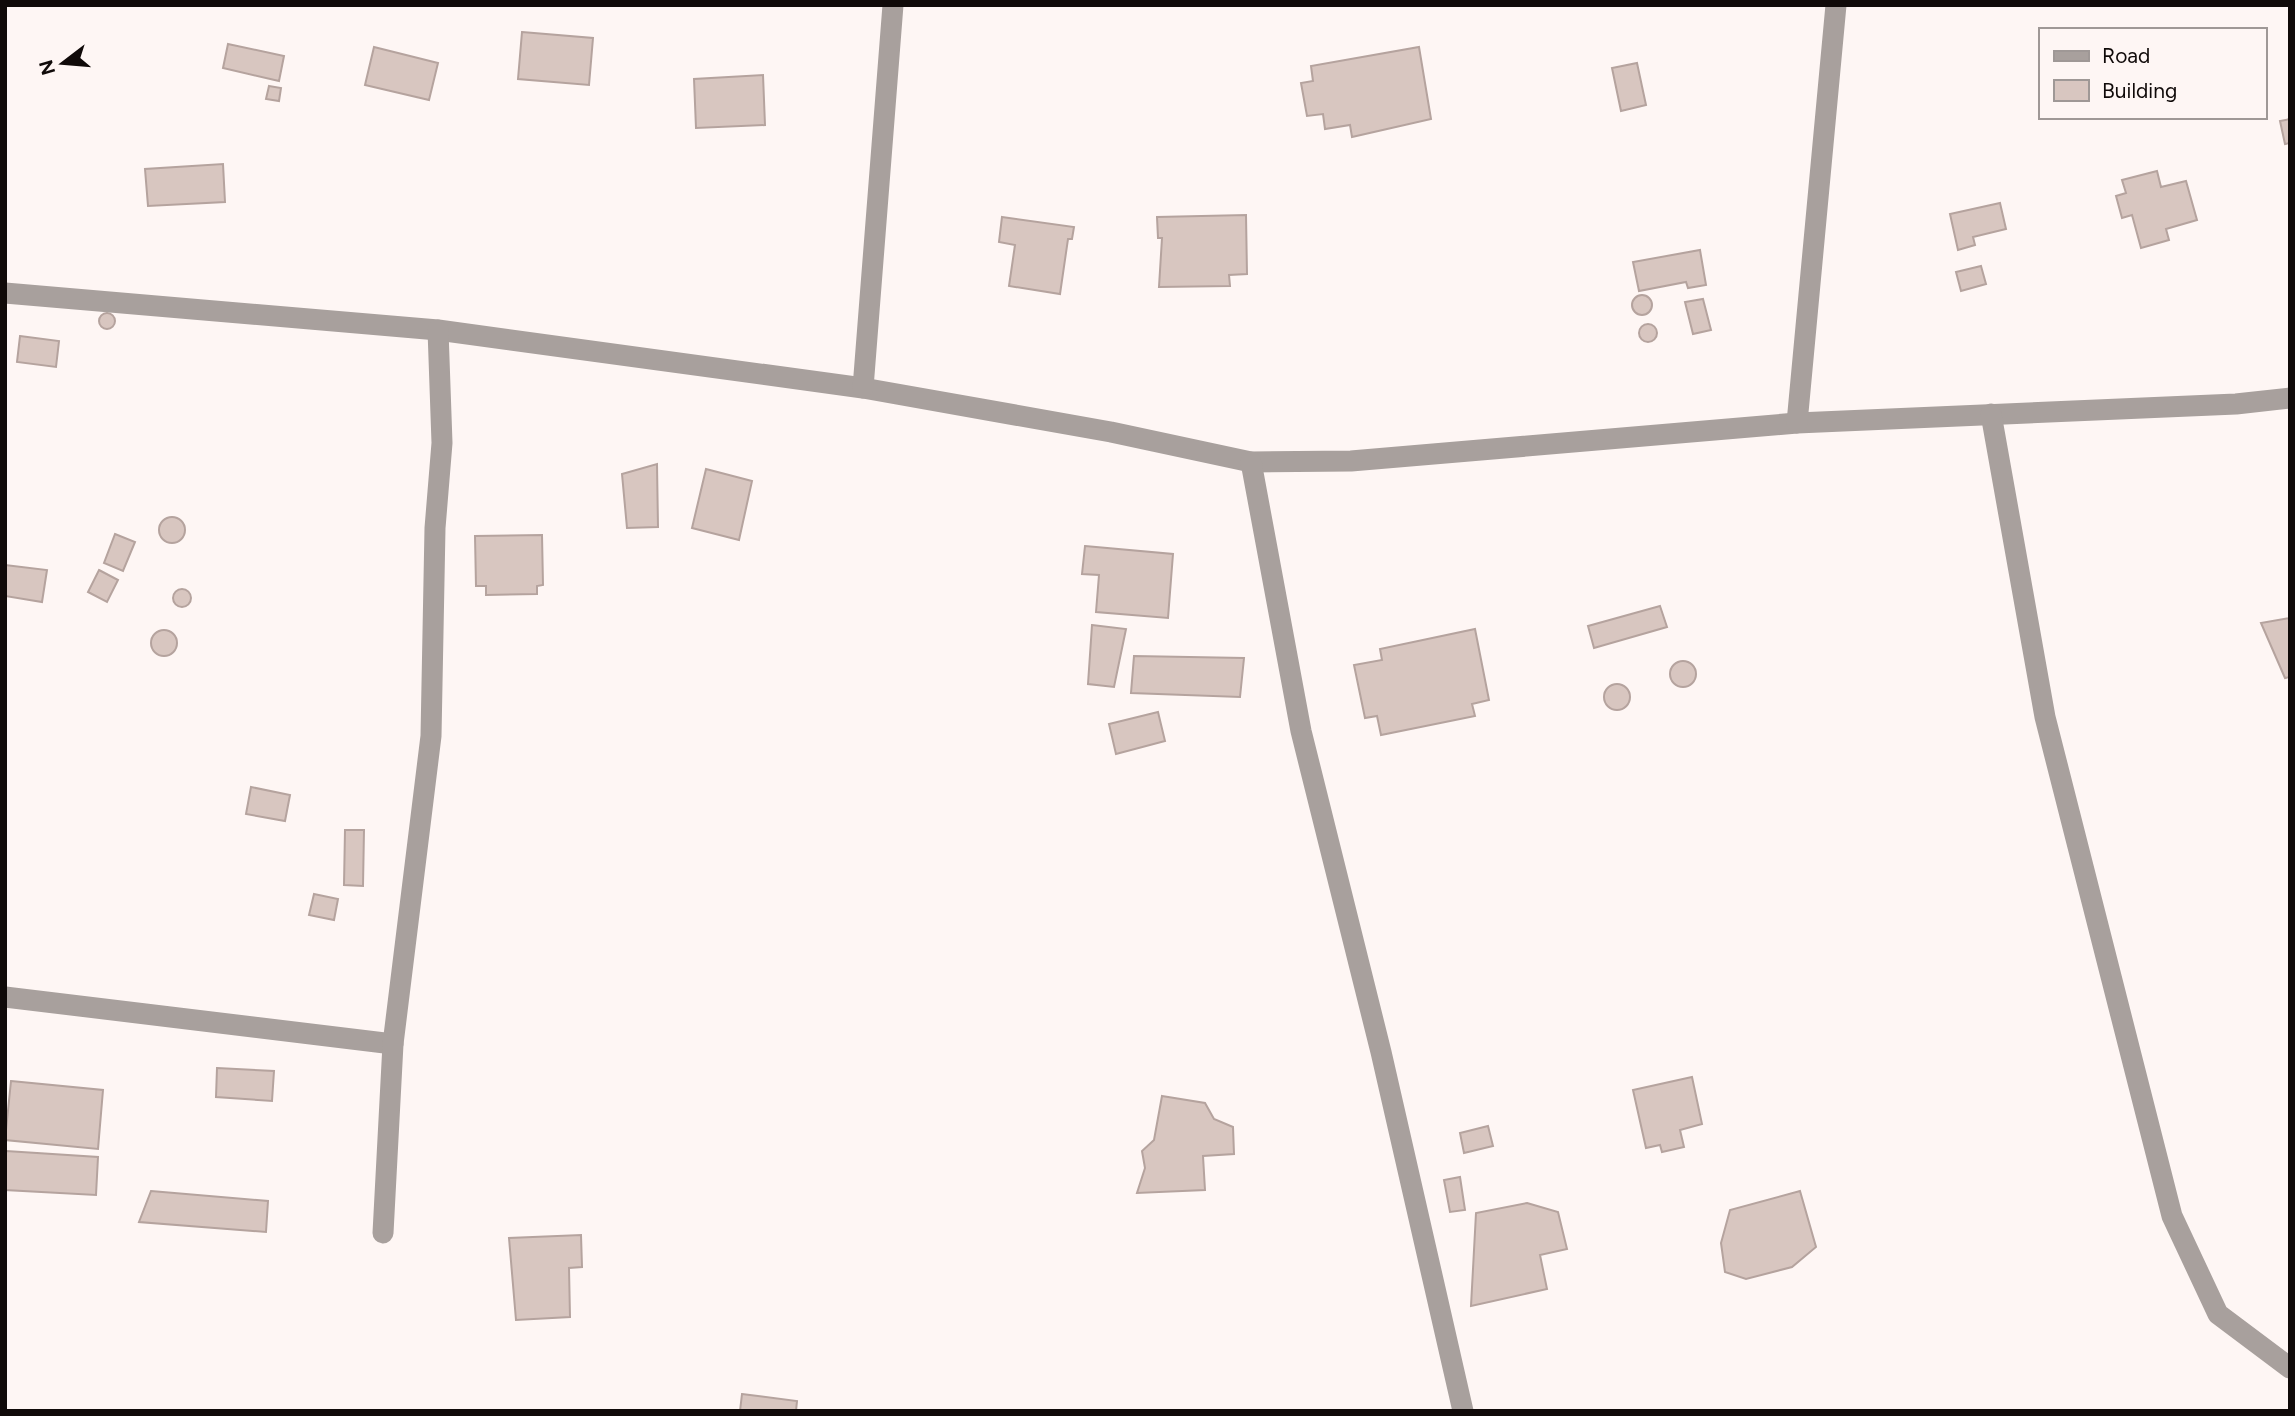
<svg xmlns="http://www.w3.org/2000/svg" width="2295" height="1416" viewBox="0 0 2295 1416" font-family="Figtree,sans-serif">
  <rect width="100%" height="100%" fill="#fef6f4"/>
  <g fill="#d8c6c0" stroke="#b5a39e" stroke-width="2">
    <polygon points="522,32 593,38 589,85 518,79"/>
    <polygon points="228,44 284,56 279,81 223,68"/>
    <polygon points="374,47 438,63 429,100 365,85"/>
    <polygon points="1419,47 1431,119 1352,137 1350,125 1325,129 1323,114 1307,116 1301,83 1313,81 1311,66"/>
    <polygon points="1637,63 1646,105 1621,111 1612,68"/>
    <polygon points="763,75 765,125 696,128 694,79"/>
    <polygon points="269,86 281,88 279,101 266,99"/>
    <polygon points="2290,119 2290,143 2285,144 2280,121"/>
    <polygon points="223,164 225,202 148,206 145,169"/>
    <polygon points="2157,171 2161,187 2186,181 2197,220 2166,229 2169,240 2141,248 2132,215 2122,218 2116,196 2126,193 2122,180"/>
    <polygon points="2000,203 2006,229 1973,237 1975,245 1958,250 1950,214"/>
    <polygon points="1246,215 1247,274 1229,275 1230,286 1159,287 1162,238 1158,238 1157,217"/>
    <polygon points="1002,217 1074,227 1072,239 1068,239 1060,294 1009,286 1015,245 999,242"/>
    <polygon points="1700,250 1706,285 1688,288 1686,282 1639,291 1633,262"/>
    <polygon points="1981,266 1986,284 1961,291 1956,272"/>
    <circle cx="1642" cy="305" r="10"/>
    <polygon points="1703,299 1711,330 1693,334 1685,302"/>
    <circle cx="107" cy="321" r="8"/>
    <circle cx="1648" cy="333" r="9"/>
    <polygon points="20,336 59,341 56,367 17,362"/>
    <polygon points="657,464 658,527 627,528 622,474"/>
    <polygon points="706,469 752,481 739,540 692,528"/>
    <circle cx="172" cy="530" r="13"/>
    <polygon points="115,534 135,542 123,571 104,563"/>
    <polygon points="542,535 543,585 537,586 537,594 486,595 486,586 476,586 475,536"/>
    <polygon points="1085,546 1173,554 1168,618 1096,612 1099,575 1082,574"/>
    <polygon points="5,565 47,570 42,602 5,596"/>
    <polygon points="99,570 118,580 107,602 88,592"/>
    <circle cx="182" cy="598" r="9"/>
    <polygon points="1660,606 1667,627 1594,648 1588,626"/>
    <polygon points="2290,618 2290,677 2285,678 2261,623"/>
    <polygon points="1092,625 1126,629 1114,687 1088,684"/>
    <polygon points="1475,629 1489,700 1472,704 1475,716 1381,735 1377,716 1365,718 1354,665 1382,660 1380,649"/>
    <circle cx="164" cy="643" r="13"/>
    <polygon points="1134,656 1244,658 1240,697 1131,693"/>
    <circle cx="1683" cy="674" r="13"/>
    <circle cx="1617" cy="697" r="13"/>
    <polygon points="1158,712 1165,741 1116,754 1109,724"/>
    <polygon points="251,787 290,795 285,821 246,814"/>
    <polygon points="345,830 364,830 363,886 344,885"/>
    <polygon points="314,894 338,899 334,920 309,915"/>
    <polygon points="217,1068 274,1071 272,1101 216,1097"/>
    <polygon points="1692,1077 1702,1124 1680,1130 1684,1147 1662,1152 1660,1145 1646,1148 1633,1090"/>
    <polygon points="11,1081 103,1090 98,1149 5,1140"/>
    <polygon points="1162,1096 1205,1103 1214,1119 1233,1127 1234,1154 1203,1156 1205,1190 1137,1193 1145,1168 1142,1151 1154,1140"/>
    <polygon points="1488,1126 1493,1146 1464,1153 1460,1133"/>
    <polygon points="6,1151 98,1157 96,1195 5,1190"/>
    <polygon points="1460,1177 1465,1210 1450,1212 1444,1180"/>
    <polygon points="151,1191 268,1201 266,1232 139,1222"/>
    <polygon points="1800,1191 1816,1247 1792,1267 1746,1279 1725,1272 1721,1243 1730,1210"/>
    <polygon points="1527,1203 1558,1212 1567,1249 1540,1255 1547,1289 1471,1306 1476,1213"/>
    <polygon points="581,1235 582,1267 569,1268 570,1317 516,1320 509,1238"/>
    <polygon points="742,1394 797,1401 796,1411 740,1411"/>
  </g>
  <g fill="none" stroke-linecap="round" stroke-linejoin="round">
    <g stroke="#a8a09d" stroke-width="21">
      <polyline points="5,293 438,330 863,388 1111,432 1251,462 1351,461 1797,423 2236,404 2290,398"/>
      <polyline points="863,388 893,5"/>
      <polyline points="1991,414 2045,717 2172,1216 2218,1314 2290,1368"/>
      <polyline points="1797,423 1836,5"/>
      <polyline points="1251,462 1301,731 1381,1052 1463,1411"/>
      <polyline points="5,997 393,1044"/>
      <polyline points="383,1233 393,1044 431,736 435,528 442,443 438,330"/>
    </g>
  </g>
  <rect width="2295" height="1416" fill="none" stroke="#100a09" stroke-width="14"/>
  <rect x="2039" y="28" width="228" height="91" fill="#fef6f4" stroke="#9f9896" stroke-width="2"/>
  <rect x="2054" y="51" width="35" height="10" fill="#a8a09d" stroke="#9f9896" stroke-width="2"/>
  <text x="2102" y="63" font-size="21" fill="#100a09">Road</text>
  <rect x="2054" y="80" width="35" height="21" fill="#d8c6c0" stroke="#9f9896" stroke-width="2"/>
  <text x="2102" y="98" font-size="21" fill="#100a09">Building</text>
  <g transform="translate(63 63) rotate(254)" stroke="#fef6f4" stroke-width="5" paint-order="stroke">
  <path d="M0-5L12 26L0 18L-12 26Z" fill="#100a09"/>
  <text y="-10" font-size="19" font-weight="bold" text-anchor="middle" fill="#100a09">N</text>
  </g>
</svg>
